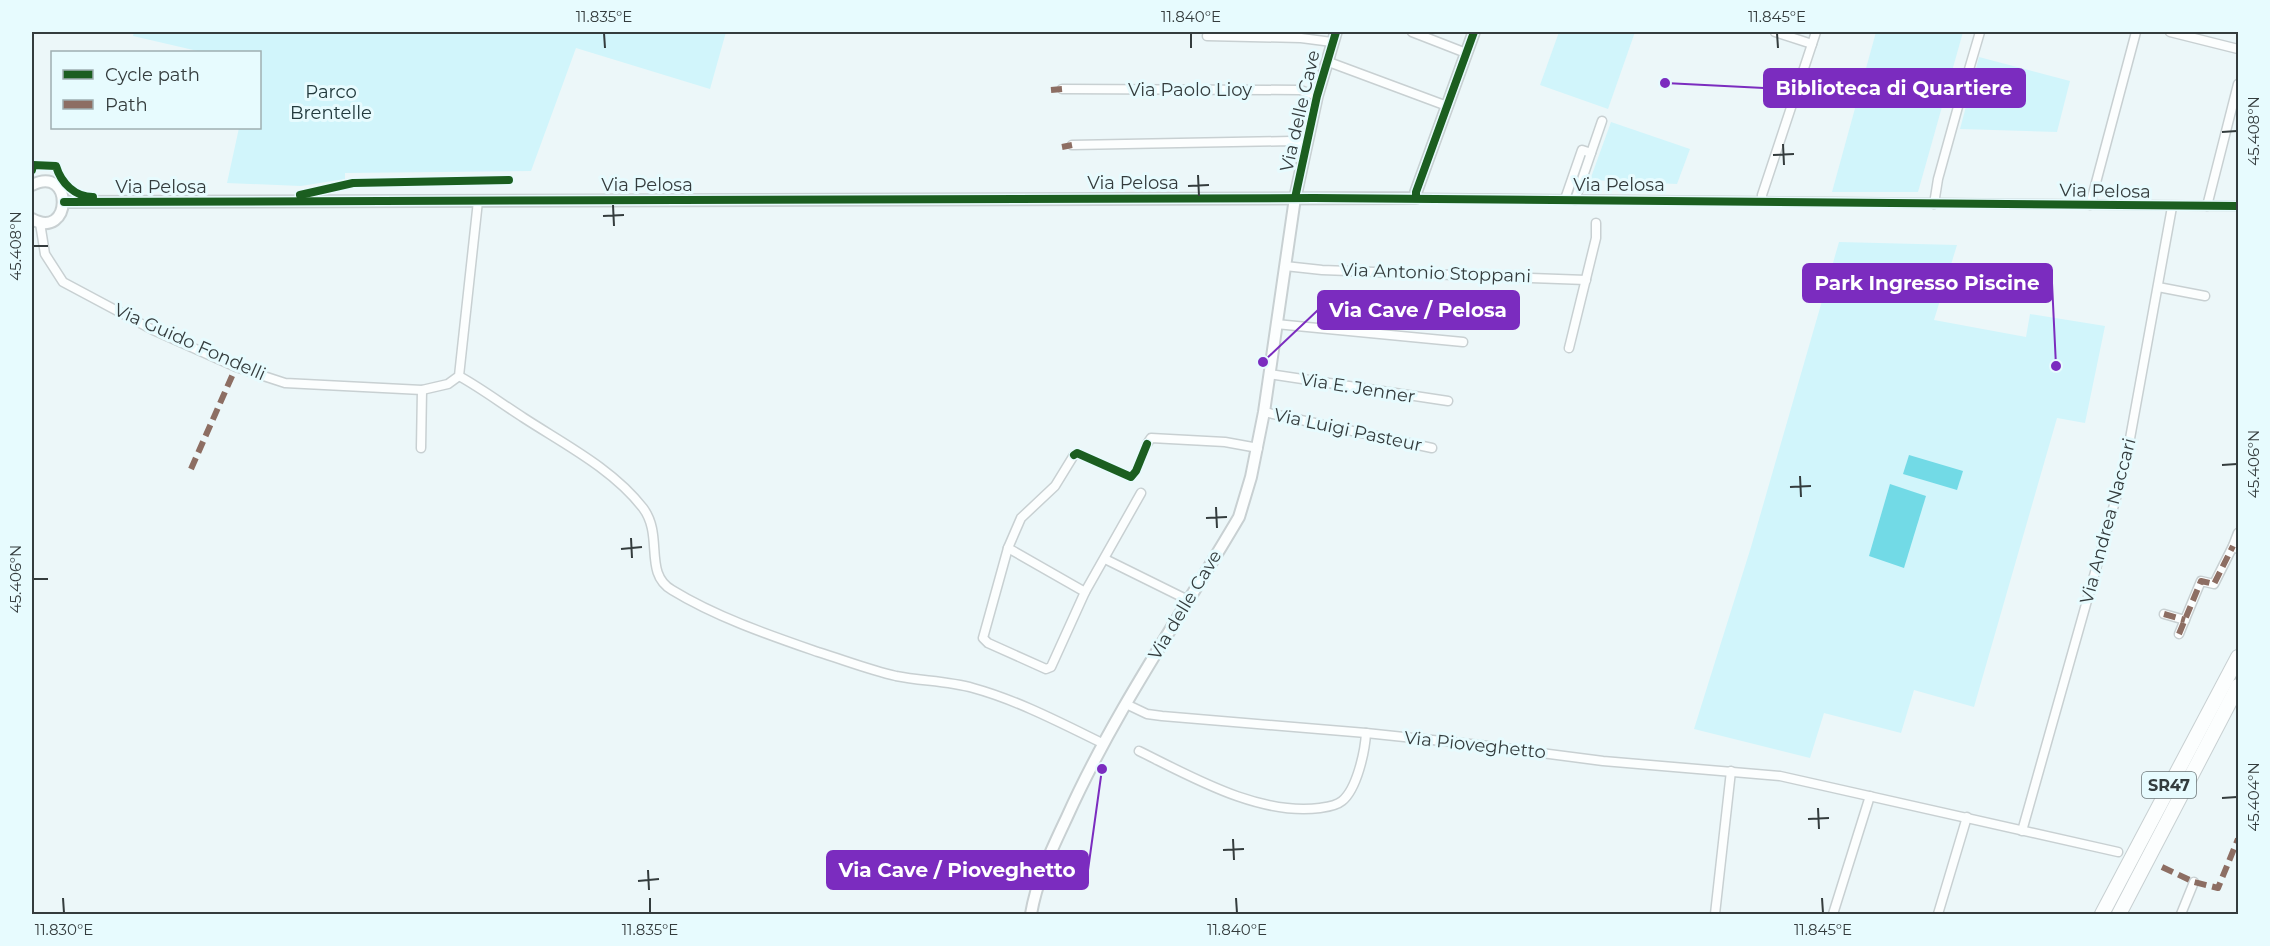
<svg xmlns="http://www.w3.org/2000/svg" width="2270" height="946" viewBox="0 0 2270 946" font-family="Montserrat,sans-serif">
  <rect width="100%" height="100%" fill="#ecf7f9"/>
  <g fill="#d1f5fb">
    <polygon points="134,32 726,32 710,89 576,48 531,171 345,173 345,179 301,186 227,183 239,128 260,128 260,52 202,52 133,36"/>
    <polygon points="1559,32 1635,32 1608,109 1540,85"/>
    <polygon points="1876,32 1963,32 1918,192 1832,192"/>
    <polygon points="1979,57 2070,81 2057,132 1960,129"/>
    <polygon points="1611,122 1690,149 1677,184 1590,180"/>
    <polygon points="1839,242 1957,245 1934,320 2026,337 2030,314 2105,326 2085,423 2057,418 1974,707 1914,690 1901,733 1824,713 1810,758 1694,729 1751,547"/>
  </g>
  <g fill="#72dae6">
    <polygon points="1909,455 1963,471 1957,490 1903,474"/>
    <polygon points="1890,484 1926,496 1904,568 1869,556"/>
  </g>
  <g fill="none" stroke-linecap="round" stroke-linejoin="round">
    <g stroke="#c8d0d2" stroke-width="11">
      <g id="minor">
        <polyline points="1412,32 1466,53"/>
        <polyline points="1775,32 1812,44"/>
        <polyline points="2170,32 2238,49"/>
        <polyline points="1207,36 1301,38 1332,42"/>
        <polyline points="1326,61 1447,106"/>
        <polyline points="1965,83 1980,32"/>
        <polyline points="1062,89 1300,90 1317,96"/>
        <polyline points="1072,145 1291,141 1307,143"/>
        <polyline points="1591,153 1602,121"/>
        <polyline points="1416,198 2238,206"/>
        <polyline points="1565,199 1582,150 1591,153 1575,200"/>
        <polyline points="1762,201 1762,195 1816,32"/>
        <polyline points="1934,204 1938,179 1961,96"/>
        <polyline points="2090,205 2136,32"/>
        <polyline points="2207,206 2238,84"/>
        <polyline points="40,223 45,254 63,282 153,330 236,367 285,383 422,390 448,384 459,376 478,201"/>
        <polyline points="1285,266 1322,270 1586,280"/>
        <polyline points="2158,287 2205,296"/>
        <polyline points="1276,324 1463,342"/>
        <polyline points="1569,348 1596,238 1596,223"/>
        <polyline points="1269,374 1448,401"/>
        <path d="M459,376C481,388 502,404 524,418C564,444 613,469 643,508C664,536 643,573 672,590C716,617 769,635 818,652C844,660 870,670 896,676C921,681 948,681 973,688C1017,700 1061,723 1102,743"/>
        <polyline points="1264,412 1432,448"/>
        <polyline points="1147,444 1151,438 1225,442 1258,448"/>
        <polyline points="421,448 422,390"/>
        <polyline points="1074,455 1055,486 1021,518 1008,548 983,638 988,643 1046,669 1051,667 1085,592 1141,493"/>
        <polyline points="2238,533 2233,546 2238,549"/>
        <polyline points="1008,548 1085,592"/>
        <polyline points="1105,559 1190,601"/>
        <polyline points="2164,614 2185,620"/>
        <polyline points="2179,634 2201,581 2214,584 2233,546"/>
        <polyline points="1126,704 1147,714 1162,716 1366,733 1480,745 1603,761 1780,776 2118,852"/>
        <path d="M1139,751C1192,777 1259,816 1320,808C1327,807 1336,806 1342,801C1357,789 1365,751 1366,733"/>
        <polyline points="2022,831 2125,466 2172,207"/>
        <polyline points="1715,914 1731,771"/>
        <polyline points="1833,914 1870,796"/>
        <polyline points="1938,914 1967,817"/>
        <polyline points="2181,914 2194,882"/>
      </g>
    </g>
    <g stroke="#c8d0d2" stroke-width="14">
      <g id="tertiary">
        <path d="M32,185C74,164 72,241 32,219"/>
        <polyline points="64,202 1416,198 1416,192 1474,32"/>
        <path d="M1031,914C1037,879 1052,849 1067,817C1114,712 1181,616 1239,517L1251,477L1264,412L1295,198L1317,96L1336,32"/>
      </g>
    </g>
    <g stroke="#c8d0d2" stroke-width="16">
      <g id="trunk">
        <polyline points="2102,914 2238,657"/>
        <polyline points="2119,914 2238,686"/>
      </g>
    </g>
    <use href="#minor" stroke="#fcfefe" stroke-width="8"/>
    <use href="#tertiary" stroke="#fcfefe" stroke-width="10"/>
    <use href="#trunk" stroke="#fcfefe" stroke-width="14"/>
    <g stroke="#8d6e63" stroke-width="6" stroke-dasharray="12 6" stroke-linecap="butt">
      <polyline points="1051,90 1062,89"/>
      <polyline points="1062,147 1072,145"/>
      <polyline points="191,469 236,367"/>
      <polyline points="2164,614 2185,620"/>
      <polyline points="2179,634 2201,581 2214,584 2233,546"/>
      <polyline points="2162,867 2194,882 2218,888 2238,839"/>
    </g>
    <g stroke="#e7fbfe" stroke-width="11">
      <g id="cycleway">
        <path d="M32,170L33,165L56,166C61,183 75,197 93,197"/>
        <polyline points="300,195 353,183 509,180"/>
        <polyline points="1295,198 1317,96 1336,32"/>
        <polyline points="1416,198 1416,192 1474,32"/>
        <polyline points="64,202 1314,198 2238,206"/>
        <polyline points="1074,455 1077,453 1131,477 1136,471 1147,444"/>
      </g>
    </g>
    <use href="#cycleway" stroke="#1b5e20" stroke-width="8"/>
  </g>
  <path fill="none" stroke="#343c3d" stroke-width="2" d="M604,33L605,48M1191,33V48M1777,33L1778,48M2222,132L2237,131M1783,144L1784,165M1773,155L1794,154M1198,175L1199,196M1188,186L1209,185M613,205L614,226M603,216L624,215M33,246H48M2222,465L2237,464M1800,476L1801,497M1790,487L1811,486M1216,507L1217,528M1206,518L1227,517M631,538L632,558M621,549L642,547M33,579H48M2222,798L2237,797M1818,808L1819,829M1808,819L1829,818M1233,839L1234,860M1223,850L1244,849M648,870L649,890M638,881L659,879M63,898L64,913M650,898V913M1236,898L1237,913M1822,898L1823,913"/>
  <g text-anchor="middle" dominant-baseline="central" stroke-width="6" stroke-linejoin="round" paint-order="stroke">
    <rect fill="#e7fbfe" stroke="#6a7577" stroke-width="1.5" x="2142" y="772" width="54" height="26" rx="4.5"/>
    <g font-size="16" font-weight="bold" fill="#343c3d">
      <text x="2169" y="785">SR47</text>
    </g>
    <g font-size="18" fill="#343c3d" stroke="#e7fbfe">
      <text x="1190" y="90">Via Paolo Lioy</text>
      <text transform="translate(1300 111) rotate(-77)">Via delle Cave</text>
      <text x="1133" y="183">Via Pelosa</text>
      <text x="647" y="185">Via Pelosa</text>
      <text x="1619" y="185">Via Pelosa</text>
      <text x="161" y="187">Via Pelosa</text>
      <text transform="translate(2105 191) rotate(1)">Via Pelosa</text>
      <text transform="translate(1436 273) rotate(2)">Via Antonio Stoppani</text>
      <text transform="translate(190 342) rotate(24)">Via Guido Fondelli</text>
      <text transform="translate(1358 388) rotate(9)">Via E. Jenner</text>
      <text transform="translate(1348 430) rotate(12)">Via Luigi Pasteur</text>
      <text transform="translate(2108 521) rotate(-75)">Via Andrea Naccari</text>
      <text transform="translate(1185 605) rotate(-59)">Via delle Cave</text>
      <text transform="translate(1475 745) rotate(6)">Via Pioveghetto</text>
    </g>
    <g font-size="18" fill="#21393c" stroke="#e7fbfe">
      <text x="331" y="92">Parco<tspan x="331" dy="21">Brentelle</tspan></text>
    </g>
  </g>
  <path fill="none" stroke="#7b2cbf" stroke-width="2" d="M1665 83L1764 88M2056 366L2052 283M1263 362L1318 310M1102 769L1088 870"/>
  <g fill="#7b2cbf" stroke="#e7fbfe" stroke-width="2">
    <circle cx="1665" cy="83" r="6"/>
    <circle cx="2056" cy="366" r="6"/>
    <circle cx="1263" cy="362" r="6"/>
    <circle cx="1102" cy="769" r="6"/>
  </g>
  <g fill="#7b2cbf" stroke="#7b2cbf" stroke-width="2">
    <rect x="1764" y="69" width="261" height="38" rx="6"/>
    <rect x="1803" y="264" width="249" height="38" rx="6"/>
    <rect x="1318" y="291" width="201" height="38" rx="6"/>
    <rect x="827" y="851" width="261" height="38" rx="6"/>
  </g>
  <g font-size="20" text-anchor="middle" font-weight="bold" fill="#fff">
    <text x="1894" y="95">Biblioteca di Quartiere</text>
    <text x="1927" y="290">Park Ingresso Piscine</text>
    <text x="1418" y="317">Via Cave / Pelosa</text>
    <text x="957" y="877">Via Cave / Pioveghetto</text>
  </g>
  <rect width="2270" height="946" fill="none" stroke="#e7fbfe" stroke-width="66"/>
  <rect x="51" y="51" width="210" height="78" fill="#e7fbfe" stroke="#9fafb1" stroke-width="1.5"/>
  <rect x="63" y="70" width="30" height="9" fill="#1b5e20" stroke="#9fafb1" stroke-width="1.5"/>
  <text x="105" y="81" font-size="18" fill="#343c3d">Cycle path</text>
  <rect x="63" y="100" width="30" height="9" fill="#8d6e63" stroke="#9fafb1" stroke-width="1.5"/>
  <text x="105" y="111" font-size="18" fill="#343c3d">Path</text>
  <rect x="33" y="33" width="2204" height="880" fill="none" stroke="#343c3d" stroke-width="2"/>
  <g font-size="15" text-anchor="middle" fill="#343c3d">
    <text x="604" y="22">11.835°E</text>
    <text x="1191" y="22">11.840°E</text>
    <text x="1777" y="22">11.845°E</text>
    <text transform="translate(2254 131) rotate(-90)" y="5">45.408°N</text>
    <text transform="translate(16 246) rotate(-90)" y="5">45.408°N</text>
    <text transform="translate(2254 464) rotate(-90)" y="5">45.406°N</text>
    <text transform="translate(16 579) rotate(-90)" y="5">45.406°N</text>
    <text transform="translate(2254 797) rotate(-90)" y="5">45.404°N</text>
    <text x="64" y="935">11.830°E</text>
    <text x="650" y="935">11.835°E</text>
    <text x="1237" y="935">11.840°E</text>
    <text x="1823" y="935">11.845°E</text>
  </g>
</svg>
